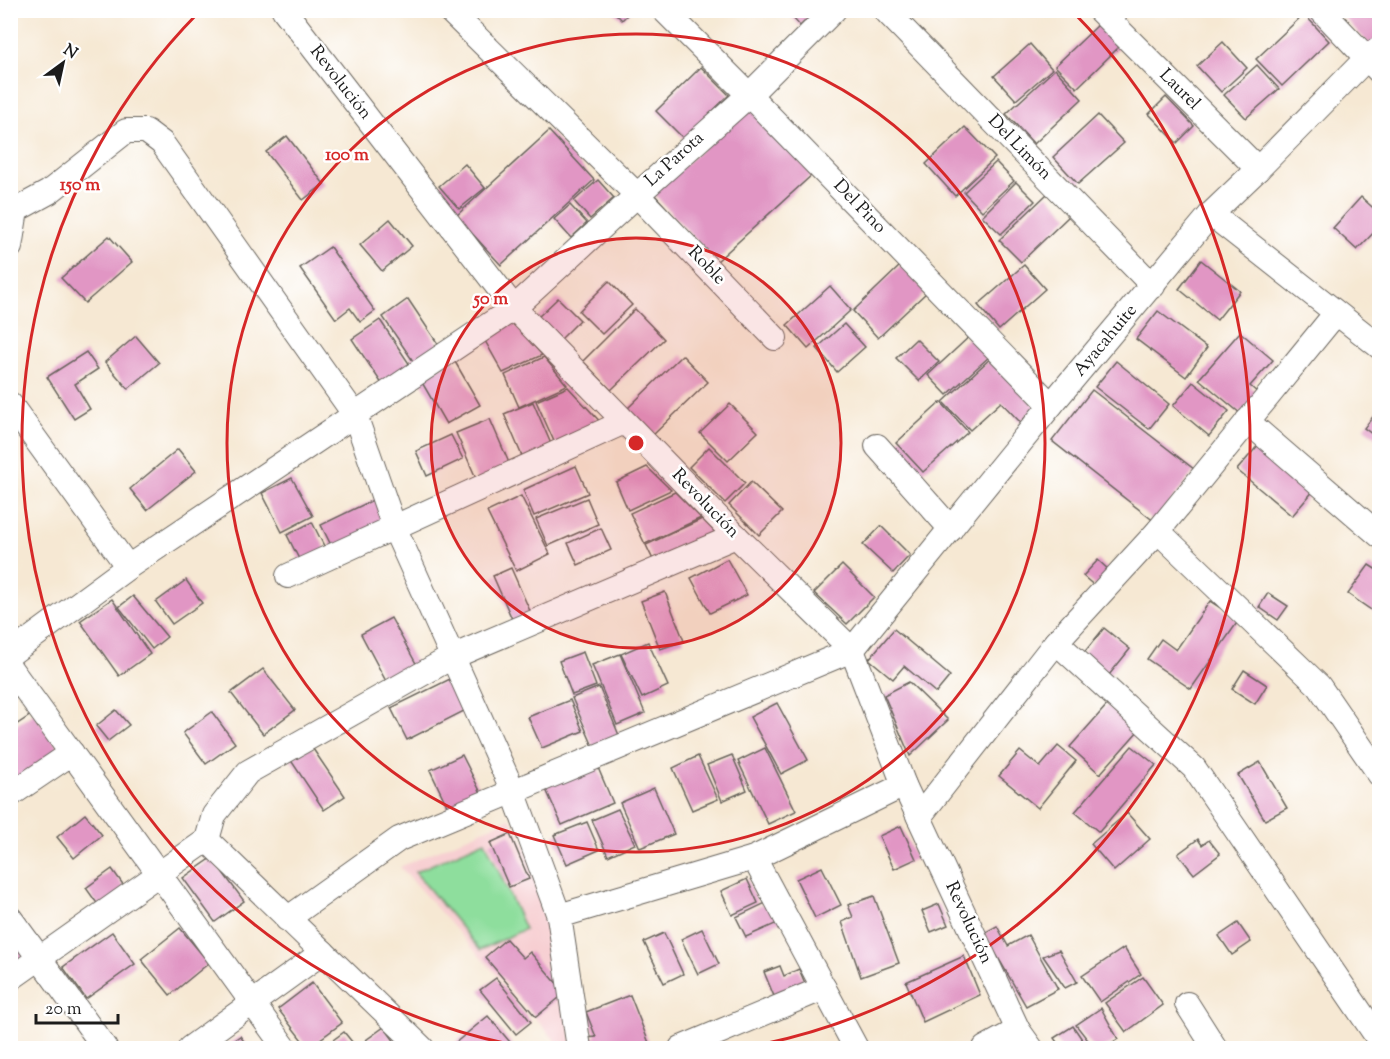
<svg xmlns="http://www.w3.org/2000/svg" width="1390" height="1059" viewBox="0 0 1390 1059" font-family="'Sorts Mill Goudy',serif">
  <rect width="100%" height="100%" fill="#fff"/>
  <filter id="ink" filterUnits="userSpaceOnUse"><feTurbulence type="fractalNoise" baseFrequency=".0167" numOctaves="2"/><feDisplacementMap in="SourceGraphic" scale="12" xChannelSelector="R" yChannelSelector="G"/><feConvolveMatrix kernelMatrix="1 2 1 2 8 2 1 2 1" color-interpolation-filters="sRGB"/></filter>
  <filter id="wash" filterUnits="userSpaceOnUse"><feTurbulence type="fractalNoise" baseFrequency=".008" numOctaves="4" result="noise"/><feDisplacementMap in="SourceGraphic" scale="24" xChannelSelector="R" yChannelSelector="G"/><feGaussianBlur stdDeviation="1.35" result="paint"/><feColorMatrix in="noise" values="0 0 0 0 0 0 0 0 0 0 0 0 0 0 0 0 0 1.4 0 .05"/><feComposite in="paint" operator="in"/></filter>
  <g filter="url(#wash)">
    <rect width="100%" height="100%" fill="#f6e8d3"/>
    <polygon fill="#f7cfd2" points="510,818 550,889 573,1048 562,1048 400,867"/>
    <polygon fill="#8ede9d" stroke="#557d5c" stroke-width="1.5" points="485,841 525,929 480,950 415,872"/>
    <g id="blocks">
      <g fill="#e196c4">
        <polygon points="612,10 632,10 622,20"/>
        <polygon points="786,10 816,10 800,26"/>
        <polygon points="1337,10 1380,10 1380,38 1371,46"/>
        <polygon points="1304,14 1329,41 1282,86 1256,59"/>
        <polygon points="1098,25 1119,47 1077,88 1055,66"/>
        <polygon points="1223,42 1247,68 1221,92 1197,66"/>
        <polygon points="1030,44 1052,69 1016,100 994,76"/>
        <polygon points="1257,65 1279,89 1246,118 1224,95"/>
        <polygon points="701,67 729,95 684,139 656,111"/>
        <polygon points="1055,69 1082,99 1034,144 1006,114"/>
        <polygon points="1166,97 1194,126 1177,143 1149,114"/>
        <polygon points="750,106 813,174 716,262 653,193"/>
        <polygon points="1098,115 1124,143 1078,184 1053,157"/>
        <polygon points="965,127 995,158 955,196 926,164"/>
        <polygon points="549,131 594,180 501,265 456,216"/>
        <polygon points="287,136 324,184 303,200 266,152"/>
        <polygon points="996,162 1014,181 982,211 964,192"/>
        <polygon points="465,164 485,188 459,209 439,186"/>
        <polygon points="598,180 614,198 590,219 574,201"/>
        <polygon points="1016,182 1035,201 1001,234 982,216"/>
        <polygon points="1047,194 1069,216 1021,262 999,240"/>
        <polygon points="1361,197 1380,214 1380,226 1357,250 1333,228"/>
        <polygon points="570,205 587,223 571,238 554,219"/>
        <polygon points="390,219 412,246 382,271 360,245"/>
        <polygon points="109,236 132,262 85,303 61,278"/>
        <polygon points="330,247 375,311 360,322 350,308 336,319 300,268"/>
        <polygon points="1201,260 1240,291 1217,320 1179,289"/>
        <polygon points="901,265 927,292 878,338 853,311"/>
        <polygon points="1024,265 1045,289 999,330 978,305"/>
        <polygon points="609,281 632,305 602,334 579,311"/>
        <polygon points="830,286 851,310 808,349 787,325"/>
        <polygon points="558,298 580,320 559,341 537,318"/>
        <polygon points="408,299 440,347 415,364 383,317"/>
        <polygon points="635,309 664,339 611,390 583,361"/>
        <polygon points="1158,311 1207,348 1186,377 1136,339"/>
        <polygon points="380,320 412,368 384,387 352,339"/>
        <polygon points="511,320 542,355 503,373 484,339"/>
        <polygon points="844,324 865,347 837,372 817,348"/>
        <polygon points="1240,332 1273,360 1250,386 1258,393 1241,414 1199,379"/>
        <polygon points="971,335 990,356 947,395 928,375"/>
        <polygon points="136,336 159,363 128,389 105,362"/>
        <polygon points="916,339 939,362 919,381 896,358"/>
        <polygon points="86,352 98,369 75,384 90,409 74,419 47,377"/>
        <polygon points="682,355 708,382 652,436 626,410"/>
        <polygon points="544,357 567,385 519,407 505,375"/>
        <polygon points="992,357 1037,407 1020,422 1001,402 970,430 943,402"/>
        <polygon points="454,360 480,405 446,424 420,379"/>
        <polygon points="1116,361 1169,404 1149,429 1095,387"/>
        <polygon points="1193,382 1229,411 1209,436 1173,406"/>
        <polygon points="568,387 605,427 557,448 536,401"/>
        <polygon points="1092,390 1195,470 1155,522 1052,441"/>
        <polygon points="533,402 554,451 525,463 504,414"/>
        <polygon points="941,402 968,432 923,472 896,443"/>
        <polygon points="730,404 758,432 728,461 700,433"/>
        <polygon points="1380,408 1380,440 1364,428"/>
        <polygon points="490,419 513,472 480,487 456,433"/>
        <polygon points="451,435 463,459 427,476 416,451"/>
        <polygon points="1260,443 1315,489 1292,516 1237,470"/>
        <polygon points="709,447 745,483 725,503 689,467"/>
        <polygon points="178,449 196,471 147,510 130,489"/>
        <polygon points="576,466 588,493 534,516 523,490"/>
        <polygon points="647,467 671,490 628,510 616,482"/>
        <polygon points="292,478 313,516 282,532 262,493"/>
        <polygon points="751,482 782,512 759,535 729,505"/>
        <polygon points="675,492 701,518 645,544 630,513"/>
        <polygon points="521,496 550,554 516,571 487,512"/>
        <polygon points="377,498 390,523 334,551 321,525"/>
        <polygon points="587,498 598,524 548,546 536,519"/>
        <polygon points="702,519 722,539 657,568 646,545"/>
        <polygon points="312,522 327,552 302,565 287,535"/>
        <polygon points="881,526 910,555 893,573 863,545"/>
        <polygon points="601,528 611,550 578,565 568,543"/>
        <polygon points="727,559 747,595 710,613 691,578"/>
        <polygon points="1098,560 1111,572 1097,588 1083,576"/>
        <polygon points="842,565 874,597 847,624 814,593"/>
        <polygon points="1369,565 1380,572 1380,616 1348,594"/>
        <polygon points="511,568 534,620 516,628 493,576"/>
        <polygon points="186,580 202,603 172,624 156,602"/>
        <polygon points="665,592 684,641 660,649 641,601"/>
        <polygon points="1268,593 1288,606 1278,620 1259,607"/>
        <polygon points="133,596 167,637 152,649 119,607"/>
        <polygon points="112,599 150,654 119,676 80,621"/>
        <polygon points="1210,601 1239,620 1191,689 1147,659 1161,639 1176,650"/>
        <polygon points="391,618 419,669 388,685 361,634"/>
        <polygon points="1104,628 1130,649 1109,675 1083,654"/>
        <polygon points="894,629 950,676 936,693 904,666 893,679 869,659"/>
        <polygon points="648,642 668,686 642,698 621,654"/>
        <polygon points="583,652 596,686 572,695 559,661"/>
        <polygon points="620,654 645,713 617,725 592,665"/>
        <polygon points="263,669 295,710 263,734 231,693"/>
        <polygon points="1244,670 1267,685 1255,704 1232,689"/>
        <polygon points="450,679 466,710 407,740 391,708"/>
        <polygon points="909,682 948,720 910,756 884,695"/>
        <polygon points="599,687 621,740 595,751 572,698"/>
        <polygon points="570,700 583,731 542,748 528,717"/>
        <polygon points="777,703 808,760 781,774 750,717"/>
        <polygon points="1107,705 1138,731 1100,774 1070,747"/>
        <polygon points="116,710 129,725 108,741 96,726"/>
        <polygon points="212,712 235,743 206,764 183,733"/>
        <polygon points="34,713 64,755 10,792 10,729"/>
        <polygon points="311,746 345,796 324,810 290,759"/>
        <polygon points="1058,746 1076,761 1038,808 999,776 1020,751 1040,767"/>
        <polygon points="1132,746 1156,765 1099,832 1075,812"/>
        <polygon points="765,748 796,811 768,824 738,761"/>
        <polygon points="462,755 483,797 450,812 430,770"/>
        <polygon points="732,755 747,790 722,801 707,765"/>
        <polygon points="698,756 718,799 692,810 673,768"/>
        <polygon points="1260,762 1287,808 1265,820 1238,775"/>
        <polygon points="596,763 613,803 562,825 544,785"/>
        <polygon points="654,788 674,834 640,848 620,803"/>
        <polygon points="618,809 635,844 608,856 592,820"/>
        <polygon points="1127,813 1150,839 1114,871 1091,844"/>
        <polygon points="85,814 102,835 74,858 57,837"/>
        <polygon points="587,822 599,850 567,864 554,835"/>
        <polygon points="901,826 916,859 894,869 879,836"/>
        <polygon points="510,834 529,879 509,887 490,843"/>
        <polygon points="1198,839 1202,845 1209,840 1220,854 1194,874 1178,854"/>
        <polygon points="212,858 244,901 215,922 183,878"/>
        <polygon points="822,867 841,905 815,918 796,879"/>
        <polygon points="112,869 127,890 101,909 86,888"/>
        <polygon points="747,879 758,903 732,915 721,891"/>
        <polygon points="874,896 899,963 861,977 842,922 853,917 848,905"/>
        <polygon points="772,900 782,921 746,937 736,917"/>
        <polygon points="939,904 948,925 931,932 922,911"/>
        <polygon points="1238,923 1251,942 1232,955 1219,936"/>
        <polygon points="997,926 1008,946 1028,935 1058,989 1026,1006 984,933"/>
        <polygon points="180,928 209,963 170,995 141,959"/>
        <polygon points="702,929 719,964 698,974 681,939"/>
        <polygon points="112,932 135,964 86,999 63,967"/>
        <polygon points="664,933 683,974 664,983 644,942"/>
        <polygon points="10,936 29,961 10,976"/>
        <polygon points="506,939 523,958 530,952 565,993 536,1017 485,957"/>
        <polygon points="1124,948 1141,974 1100,1002 1082,976"/>
        <polygon points="1059,950 1077,982 1065,988 1043,956"/>
        <polygon points="964,956 980,995 923,1022 906,982"/>
        <polygon points="780,966 784,976 799,969 807,988 776,1001 764,972"/>
        <polygon points="1143,977 1163,1005 1126,1032 1105,1003"/>
        <polygon points="496,978 531,1022 516,1034 480,990"/>
        <polygon points="312,983 342,1023 308,1048 278,1009"/>
        <polygon points="630,995 651,1048 585,1048 585,1038 596,1037 586,1012"/>
        <polygon points="1101,1008 1118,1039 1104,1048 1094,1048 1076,1025"/>
        <polygon points="488,1016 515,1048 449,1048"/>
        <polygon points="1073,1026 1088,1048 1061,1048 1054,1038"/>
        <polygon points="384,1027 398,1046 395,1048 372,1048 366,1040"/>
        <polygon points="344,1032 357,1048 322,1048"/>
        <polygon points="240,1036 249,1048 222,1048"/>
      </g>
    </g>
  </g>
  <g filter="url(#ink)">
    <use href="#blocks" fill-opacity="0" stroke="#68635c" stroke-width="1.5"/>
    <g fill="none" stroke-linecap="round" stroke-linejoin="round">
      <g stroke="#68635c" stroke-width="26">
        <g id="minor">
          <polyline points="284,10 514,308 736,536 852,650 904,785 1018,1030 1031,1048"/>
          <polyline points="449,10 637,195 775,338"/>
          <polyline points="664,10 749,95 1051,405"/>
          <polyline points="885,10 1153,286"/>
          <polyline points="1099,10 1258,169"/>
          <polyline points="1321,10 1380,72"/>
          <polyline points="10,211 16,210 49,192 126,131 146,131 162,143 355,415 394,527 513,791 559,916 579,1048"/>
          <polyline points="1211,214 1380,347"/>
          <polyline points="10,247 16,210"/>
          <polyline points="10,404 128,567"/>
          <polyline points="1247,421 1380,536"/>
          <polyline points="877,446 951,529"/>
          <polyline points="1158,531 1319,686 1380,775"/>
          <polyline points="288,576 624,422"/>
          <polyline points="1056,642 1194,768 1380,1041"/>
          <polyline points="10,654 128,567 514,308 637,195 749,95 834,10"/>
          <polyline points="10,668 285,1048"/>
          <polyline points="10,795 72,753"/>
          <polyline points="919,817 1056,642 1158,531 1336,313"/>
          <polyline points="207,840 422,1048"/>
          <polyline points="754,858 856,1048"/>
          <polyline points="559,916 754,858 904,785"/>
          <polyline points="10,918 105,1048"/>
          <polyline points="287,919 399,839 852,650 1051,405 1211,214 1258,169 1367,58 1380,48"/>
          <polyline points="10,979 207,840 214,815 248,772 452,657 736,536"/>
          <polyline points="1187,1004 1215,1048"/>
          <polyline points="190,1048 323,952"/>
          <polyline points="681,1048 824,988"/>
          <polyline points="985,1048 1018,1030"/>
        </g>
      </g>
      <use href="#minor" stroke="#fff" stroke-width="24"/>
    </g>
  </g>
  <circle cx="636" cy="443" r="205" fill="#d62828" fill-opacity=".12"/>
  <g fill="none" stroke="#d62828" stroke-width="3">
    <circle cx="636" cy="443" r="205"/>
    <circle cx="636" cy="443" r="409"/>
    <path d="M529 1048A614 614 0 0 1 198 13M1074 13A614 614 0 0 1 743 1048"/>
  </g>
  <g text-anchor="middle" dominant-baseline="central" stroke-width="5" stroke-linejoin="round" paint-order="stroke">
    <g font-size="18" fill="#1c1c1c" stroke="#fff">
      <text transform="translate(340 83) rotate(52)">Revolución</text>
      <text transform="translate(1179 90) rotate(45)">Laurel</text>
      <text transform="translate(1019 148) rotate(46)">Del Limón</text>
      <text transform="translate(675 160) rotate(-42)">La Parota</text>
      <text transform="translate(859 207) rotate(46)">Del Pino</text>
      <text transform="translate(706 266) rotate(46)">Roble</text>
      <text transform="translate(1106 341) rotate(-50)">Ayacahuite</text>
      <text transform="translate(705 504) rotate(46)">Revolución</text>
      <text transform="translate(968 923) rotate(65)">Revolución</text>
    </g>
  </g>
  <circle cx="636" cy="443" r="9" fill="#d62828" stroke="#fff" stroke-width="3"/>
  <g font-size="18" text-anchor="middle" font-weight="bold" fill="#d62828" stroke="#fff" stroke-width="5" stroke-linejoin="round" paint-order="stroke">
    <text x="347" y="160">100 m</text>
    <text x="80" y="190">150 m</text>
    <text x="491" y="304">50 m</text>
  </g>
  <rect width="1390" height="1059" fill="none" stroke="#fff" stroke-width="36"/>
  <g transform="translate(63 63) rotate(33)" stroke="#ffffff" stroke-width="4.5" paint-order="stroke">
  <path d="M0-4.5L10 22L0 15L-10 22Z" fill="#1c1c1c"/>
  <text y="-9" font-size="16" font-weight="bold" text-anchor="middle" fill="#1c1c1c">N</text>
  </g>
  <path d="M36 1014v9h82v-9" fill="none" stroke="#1c1c1c" stroke-width="3"/>
  <text x="45" y="1014" font-size="18" fill="#1c1c1c" stroke="#ffffff" stroke-width="4.5" paint-order="stroke">20 m</text>
</svg>
